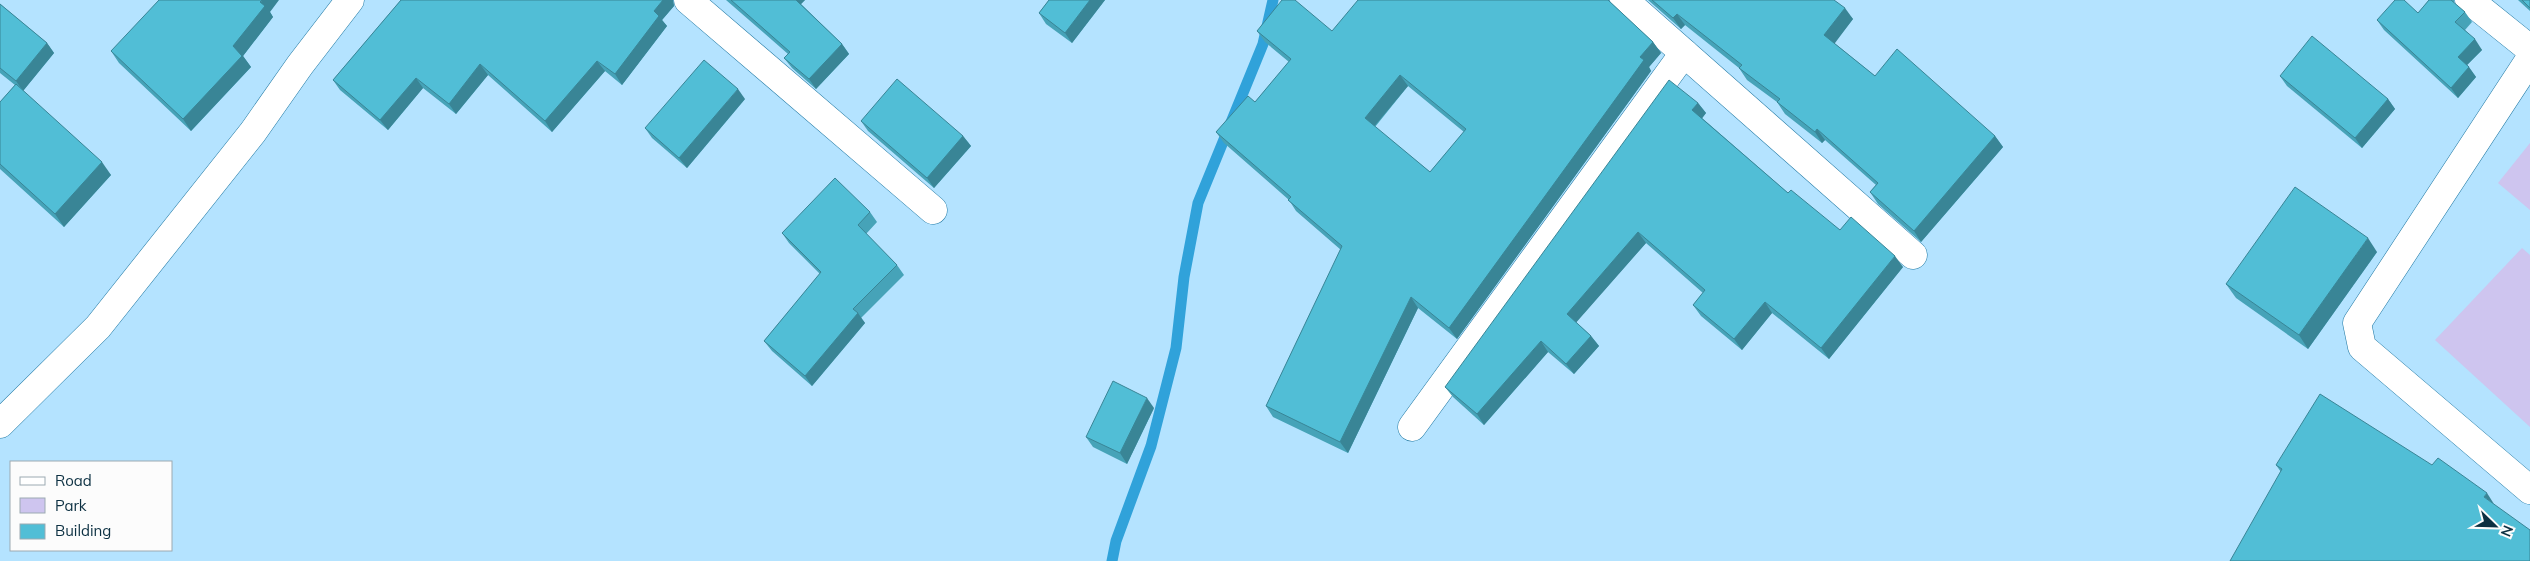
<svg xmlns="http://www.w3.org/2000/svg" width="2530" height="561" viewBox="0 0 2530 561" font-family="Mulish,sans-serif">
  <rect width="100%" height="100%" fill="#b4e3ff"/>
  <g fill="#cec5ef">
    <polygon points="2530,143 2530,210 2498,183"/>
    <polygon points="2522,248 2530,255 2530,427 2435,340"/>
  </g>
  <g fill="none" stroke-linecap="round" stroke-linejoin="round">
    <polyline stroke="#30a2da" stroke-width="11" points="1112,561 1116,541 1151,446 1176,348 1184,277 1198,203 1263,44 1273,0"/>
    <g stroke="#1f78a3" stroke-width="29">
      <g id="street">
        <polyline points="688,0 933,210"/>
        <polyline points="1624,0 1913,255"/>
        <polyline points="2469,0 2530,49"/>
        <polyline points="2530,59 2357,323 2362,347 2530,490"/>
        <polyline points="0,424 98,327 253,132 300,65 350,0"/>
        <polyline points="1412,427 1684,53"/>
      </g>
    </g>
    <use href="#street" stroke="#fff" stroke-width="28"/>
  </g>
  <g fill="#46a3b8" fill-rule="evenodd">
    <polygon points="401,0 673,0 674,6 662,20 667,26 622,85 605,71 552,132 488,75 456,114 423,88 388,130 340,90 333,80"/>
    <polygon points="726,0 805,0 801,4 842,44 849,54 816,89 792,68 784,58 788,54"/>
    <polygon points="1049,0 1105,0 1072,43 1046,24 1039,13"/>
    <polygon points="1648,0 1834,0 1853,19 1834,43 1875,76 1995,136 2003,147 1921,242 1878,204 1870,192 1876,185 1825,140 1822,143 1785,114 1777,102 1747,80 1739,68 1685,25 1681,29"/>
    <polygon points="2429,0 2454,0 2454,4 2465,12 2472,22 2465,30 2482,50 2467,65 2476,77 2458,98 2384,30 2377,20 2418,13"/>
    <polygon points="2518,0 2530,0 2530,11"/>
    <path d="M1609,1L1653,42L1661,53L1649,67L1651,71L1457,339L1418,308L1348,453L1273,417L1266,406L1341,250L1296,211L1289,200L1224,143L1216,132L1255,102L1289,62L1265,42L1257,31H1332ZM1408,86L1464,132L1430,172L1375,127Z"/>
    <polygon points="0,4 47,43 54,53 23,91 111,175 64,227 0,169 0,102 15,85 0,73"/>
    <polygon points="270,12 273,17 243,56 251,67 191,131 119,63 111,51"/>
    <polygon points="2280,76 2388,99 2395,109 2362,148 2287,86"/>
    <polygon points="745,99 687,168 652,138 645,128"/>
    <polygon points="1698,103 1706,113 1702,118 1788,193 1840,230 1903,267 1829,359 1772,313 1742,350 1701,316 1693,305 1703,293 1646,243 1576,322 1591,336 1599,346 1574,374 1548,352 1484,425 1453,397 1445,387"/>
    <polygon points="861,121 963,136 971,146 934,188 868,131"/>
    <polygon points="870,212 877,222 866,234 897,265 904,275 861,318 865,323 812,386 772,351 764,341 820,274 789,243 782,233"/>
    <polygon points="2377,252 2308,349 2236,298 2226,284"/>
    <polygon points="1154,408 1127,464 1093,447 1086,437"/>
    <polygon points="2276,465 2494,504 2281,472"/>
  </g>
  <g fill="#398596">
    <polygon points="262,0 279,0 270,12 273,17 243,56 251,67 191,131 183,119 233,46"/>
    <polygon points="663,0 673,0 674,6 662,20 667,26 622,85 615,74 654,11"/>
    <polygon points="795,0 805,0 799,6"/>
    <polygon points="1090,0 1105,0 1072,43 1065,33"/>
    <polygon points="1845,8 1853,19 1832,47 1824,35"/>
    <polygon points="1677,14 1685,25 1681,29 1673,18"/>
    <polygon points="2475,39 2482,50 2465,67 2458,57"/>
    <polygon points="1653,42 1661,53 1649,67 1651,71 1457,339 1449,328 1640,57"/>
    <polygon points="47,43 54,53 23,91 16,81"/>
    <polygon points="842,44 849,54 816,89 809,79"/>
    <polygon points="597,61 605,71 552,132 545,121"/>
    <polygon points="480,64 488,75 456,114 449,104"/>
    <polygon points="2469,67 2476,77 2458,98 2451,88"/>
    <polygon points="1400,75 1408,86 1372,129 1365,118"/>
    <polygon points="416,78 423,88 388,130 380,120"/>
    <polygon points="738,89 745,99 687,168 679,158"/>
    <polygon points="2388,99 2395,109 2362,148 2355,138"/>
    <polygon points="1698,103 1706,113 1700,121 1692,110"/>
    <polygon points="1817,129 1825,140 1822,143 1815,132"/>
    <polygon points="963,136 971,146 934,188 927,178"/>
    <polygon points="1995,136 2003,147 1921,242 1914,231"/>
    <polygon points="102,162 111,175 64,227 55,214"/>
    <polygon points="1638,232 1646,243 1574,325 1567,314"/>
    <polygon points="2368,238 2377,252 2308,349 2299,335"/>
    <polygon points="1895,256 1903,267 1829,359 1821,348"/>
    <polygon points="1411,297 1418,308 1348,453 1340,442"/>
    <polygon points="1765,302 1772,313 1742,350 1734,339"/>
    <polygon points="858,313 865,323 812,386 805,376"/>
    <polygon points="1591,336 1599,346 1574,374 1566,364"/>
    <polygon points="1541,341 1548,352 1484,425 1477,414"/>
    <polygon points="1147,398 1154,408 1127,464 1120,453"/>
    <polygon points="2487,493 2494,504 2484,497"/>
  </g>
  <g fill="#51bed6" stroke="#398596" fill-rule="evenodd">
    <polygon points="159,0 262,0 260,2 265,6 233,46 242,56 183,119 111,51"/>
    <polygon points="401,0 663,0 654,11 659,16 615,74 597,61 545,121 480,64 449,104 416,78 380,120 333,80"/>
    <polygon points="731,0 796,0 842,44 809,79 784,58 790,52"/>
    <polygon points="1049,0 1090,0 1065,33 1039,13"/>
    <path d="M1282,0H1295L1332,31L1358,0H1608L1653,42L1640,57L1644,60L1449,328L1411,297L1340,442L1266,406L1342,246L1288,200L1291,197L1216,132L1248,96L1255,102L1291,59L1257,31ZM1400,75L1466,129L1430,172L1365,118Z"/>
    <polygon points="1652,0 1834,0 1845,8 1824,35 1875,76 1897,49 1995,136 1914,231 1870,192 1878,183 1817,129 1815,132 1777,102 1780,99 1739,68 1742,65 1677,14 1673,18"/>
    <polygon points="2395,0 2404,0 2418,13 2429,0 2451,0 2465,12 2455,22 2475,39 2458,57 2469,67 2451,88 2377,20"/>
    <polygon points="2522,0 2530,0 2530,8"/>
    <polygon points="0,4 47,43 16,81 0,68"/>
    <polygon points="2312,36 2388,99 2355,138 2280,76"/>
    <polygon points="704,60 738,89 679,158 645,128"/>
    <polygon points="897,79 963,136 927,178 861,121"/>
    <polygon points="1669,80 1698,103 1692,110 1788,193 1791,190 1840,230 1851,217 1895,256 1821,348 1765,302 1734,339 1693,305 1705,290 1638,232 1567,314 1591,336 1566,364 1541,341 1477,414 1445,387"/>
    <polygon points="16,84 102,162 55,214 0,164 0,102"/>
    <polygon points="835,178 870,212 858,225 897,265 853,309 858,313 805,376 764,341 821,272 782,233"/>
    <polygon points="2295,187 2368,238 2299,335 2226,284"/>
    <polygon points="1113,381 1147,398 1120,453 1086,437"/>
    <polygon points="2320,394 2432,465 2438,458 2487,493 2484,497 2530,530 2530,561 2230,561 2282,469 2276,465"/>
  </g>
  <rect x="10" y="461" width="162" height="90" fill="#fcfcfc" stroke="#9caab2"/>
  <rect x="20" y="477" width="25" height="8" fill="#ffffff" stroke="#9caab2"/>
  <text x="55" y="486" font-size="15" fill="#0c3042">Road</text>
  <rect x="20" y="498" width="25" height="15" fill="#cec5ef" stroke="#9caab2"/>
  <text x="55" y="511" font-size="15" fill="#0c3042">Park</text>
  <rect x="20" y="524" width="25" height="15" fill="#51bed6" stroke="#9caab2"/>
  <text x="55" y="536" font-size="15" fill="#0c3042">Building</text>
  <g transform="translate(2495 526) rotate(113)" stroke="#fcfcfc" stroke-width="4" paint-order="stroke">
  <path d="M0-4L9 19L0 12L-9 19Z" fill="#0c3042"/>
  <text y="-8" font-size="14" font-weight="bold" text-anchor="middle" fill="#0c3042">N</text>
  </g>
</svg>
